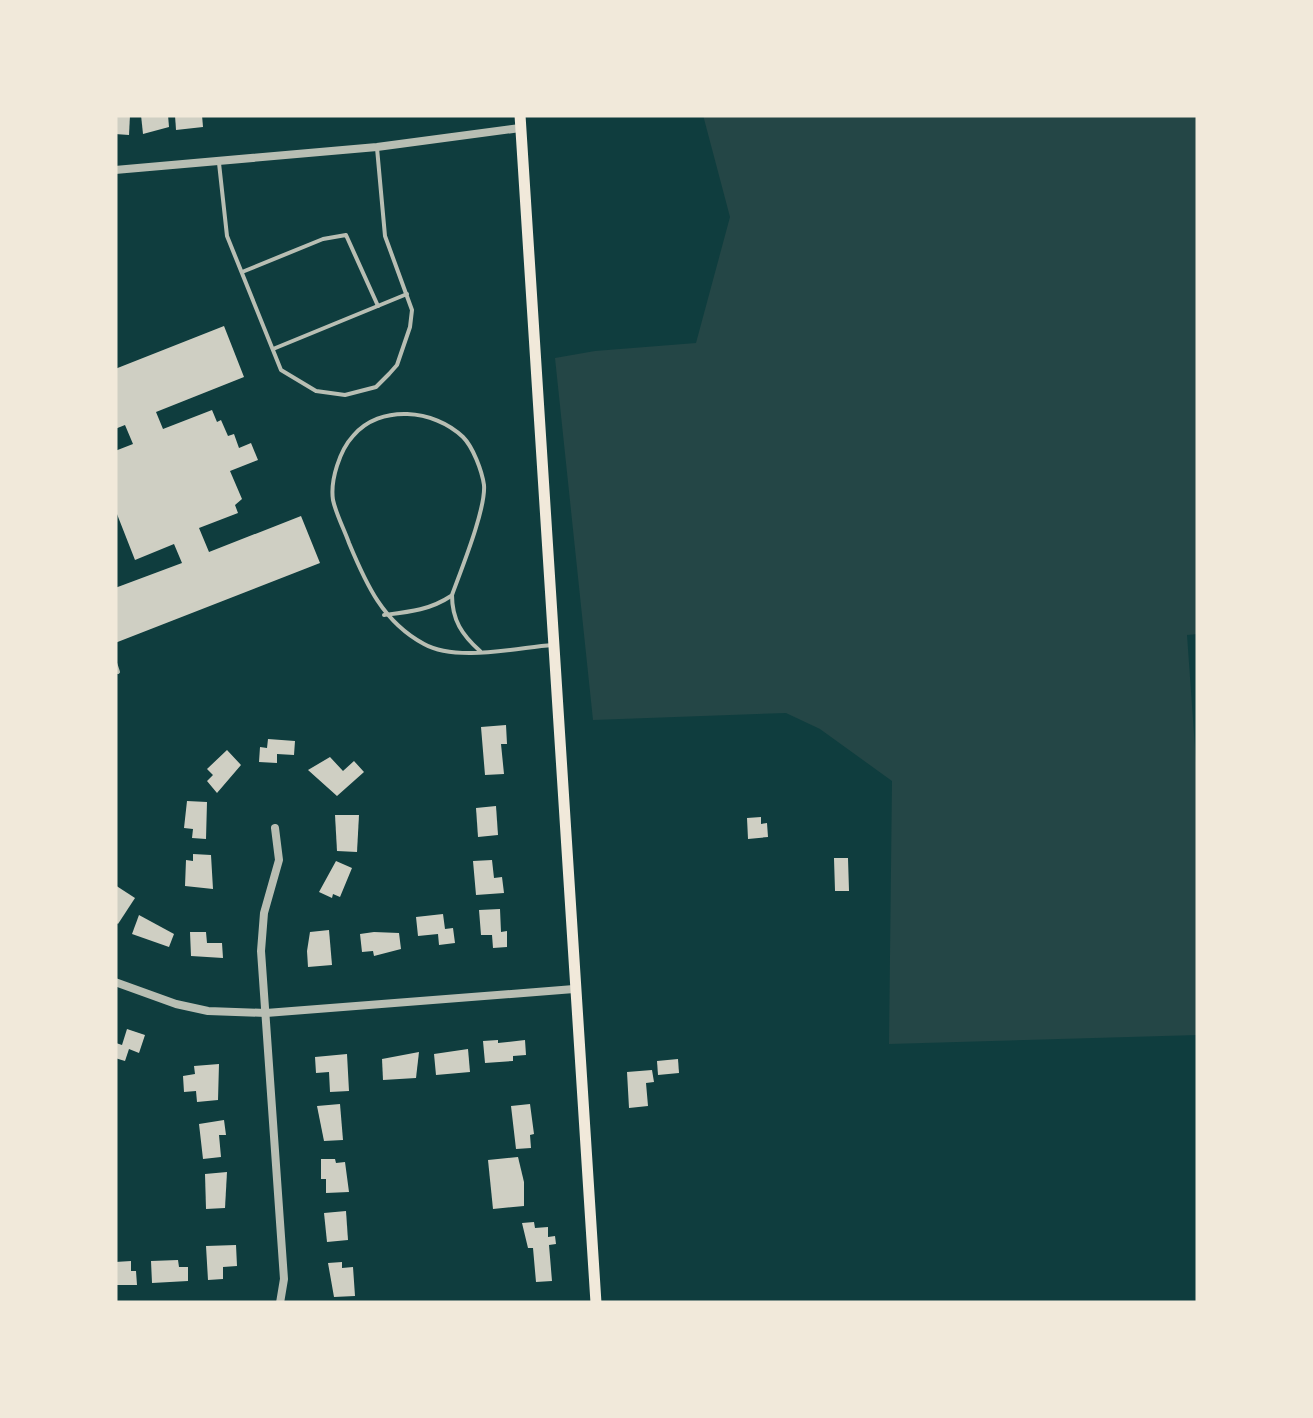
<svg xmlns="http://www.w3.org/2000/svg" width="1313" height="1418" viewBox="0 0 1313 1418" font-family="'Sofia Sans Condensed',sans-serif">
  <rect width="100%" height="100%" fill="#0f3d3e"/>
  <polygon fill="#244646" points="703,115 1198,115 1198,634 1187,635 1198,790 1198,1035 889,1044 892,781 820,729 786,713 593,720 555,358 595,351 696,343 730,217"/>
  <g fill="#cfcfc3">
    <polygon points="115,115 130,115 129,135 115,134"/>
    <polygon points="141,115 168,115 169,127 143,134"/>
    <polygon points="175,115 202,115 203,127 176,130"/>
    <polygon points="224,326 244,377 156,412 163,429 212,410 217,422 221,420 228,436 234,434 239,448 251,443 258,460 230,471 242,499 235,505 238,513 199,528 209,552 301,516 320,563 115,643 115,588 182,563 174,544 135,560 115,509 115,451 133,444 125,425 115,429 115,369"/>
    <polygon points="506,725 507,744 501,744 504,774 485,775 481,727"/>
    <polygon points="268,739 295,741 294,755 277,754 277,763 259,762 260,747 267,748"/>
    <polygon points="227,750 241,765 217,793 207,781 213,775 207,769"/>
    <polygon points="330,757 343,771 354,761 364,772 337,796 308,770"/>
    <polygon points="187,801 207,802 206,839 192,838 193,829 184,828"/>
    <polygon points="496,806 498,835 478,837 476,808"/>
    <polygon points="335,815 359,815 357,852 337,851"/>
    <polygon points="761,817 761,824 767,823 768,837 748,839 747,818"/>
    <polygon points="193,854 211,855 213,889 185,886 186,860 193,861"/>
    <polygon points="834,858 848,858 849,891 835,891"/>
    <polygon points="492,860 494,878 502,877 504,893 476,895 473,861"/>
    <polygon points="336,861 352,868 340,897 333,894 332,898 319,892"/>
    <polygon points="115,885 135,898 118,924 115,922"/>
    <polygon points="500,909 501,932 507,931 507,947 493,948 492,935 481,935 479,910"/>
    <polygon points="443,914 445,929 453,928 455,943 439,945 438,934 418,936 416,917"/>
    <polygon points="139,915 174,934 169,947 132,934"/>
    <polygon points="329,930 332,965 308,967 307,951 310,932"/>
    <polygon points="190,932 206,932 207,943 222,943 223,958 191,956"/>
    <polygon points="374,932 399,933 401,949 374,956 373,951 362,952 360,934"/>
    <polygon points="127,1029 145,1035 139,1053 129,1049 125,1061 115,1058 115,1047 116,1043 122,1045"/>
    <polygon points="498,1040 498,1043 525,1040 526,1055 513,1056 513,1061 485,1063 483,1041"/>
    <polygon points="468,1049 470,1072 436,1075 434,1054"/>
    <polygon points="419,1052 416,1078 383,1080 382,1059"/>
    <polygon points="347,1054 349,1091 330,1092 329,1072 316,1073 315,1057"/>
    <polygon points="678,1059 679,1073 658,1075 657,1061"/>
    <polygon points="219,1064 218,1100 197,1102 196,1091 184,1092 183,1076 195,1074 194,1066"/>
    <polygon points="652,1070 654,1082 646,1083 648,1106 629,1108 627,1072"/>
    <polygon points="340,1104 343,1140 324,1141 317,1106"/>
    <polygon points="530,1104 534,1134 530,1135 531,1148 516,1149 511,1106"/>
    <polygon points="224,1120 226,1135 219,1135 221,1157 203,1159 199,1124"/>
    <polygon points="518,1157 524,1182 524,1206 493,1209 488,1160"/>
    <polygon points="321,1159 335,1159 336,1163 345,1162 349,1192 326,1193 326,1179 321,1179"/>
    <polygon points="227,1172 225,1208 206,1209 205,1174"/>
    <polygon points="346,1211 348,1240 327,1242 324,1213"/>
    <polygon points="534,1222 535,1228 548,1227 548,1237 555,1236 556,1244 549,1245 552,1281 536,1282 533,1248 528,1248 522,1223"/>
    <polygon points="236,1245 237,1266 223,1267 223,1279 208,1280 206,1246"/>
    <polygon points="178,1260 179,1267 188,1267 188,1281 152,1283 151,1261"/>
    <polygon points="131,1261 131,1271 136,1271 137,1285 115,1285 115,1262"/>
    <polygon points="342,1262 342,1268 353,1267 355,1296 334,1297 328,1263"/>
  </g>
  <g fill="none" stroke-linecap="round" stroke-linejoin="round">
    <g stroke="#b8beb3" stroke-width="4">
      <polyline points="219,163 227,236 281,370 316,391 345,395 376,387 389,374 397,365 410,327 412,310 385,236 377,148"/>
      <polyline points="242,272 323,239 346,235 378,306"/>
      <polyline points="273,349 407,294"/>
      <path d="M384,615C409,612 430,610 451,596"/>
      <path d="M480,651C462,635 452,620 452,595C461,570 486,509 484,485C482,471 473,447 463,437C434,409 380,404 353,436C340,450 330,480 333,500C336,514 344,529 349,543C366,584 383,622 424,644C456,662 516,648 552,645"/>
      <polyline points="115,663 118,672"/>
    </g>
    <g stroke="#b8beb3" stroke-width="8">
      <polyline points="115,170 377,147 520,128"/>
      <polyline points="275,828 279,860 264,913 261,951 284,1279 280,1303"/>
      <polyline points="115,982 176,1004 208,1011 266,1013 574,989"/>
    </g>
    <polyline stroke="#f1e9da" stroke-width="11" points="520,115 596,1303"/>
  </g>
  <rect width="1313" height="1418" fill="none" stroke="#f1e9da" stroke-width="235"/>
</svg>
